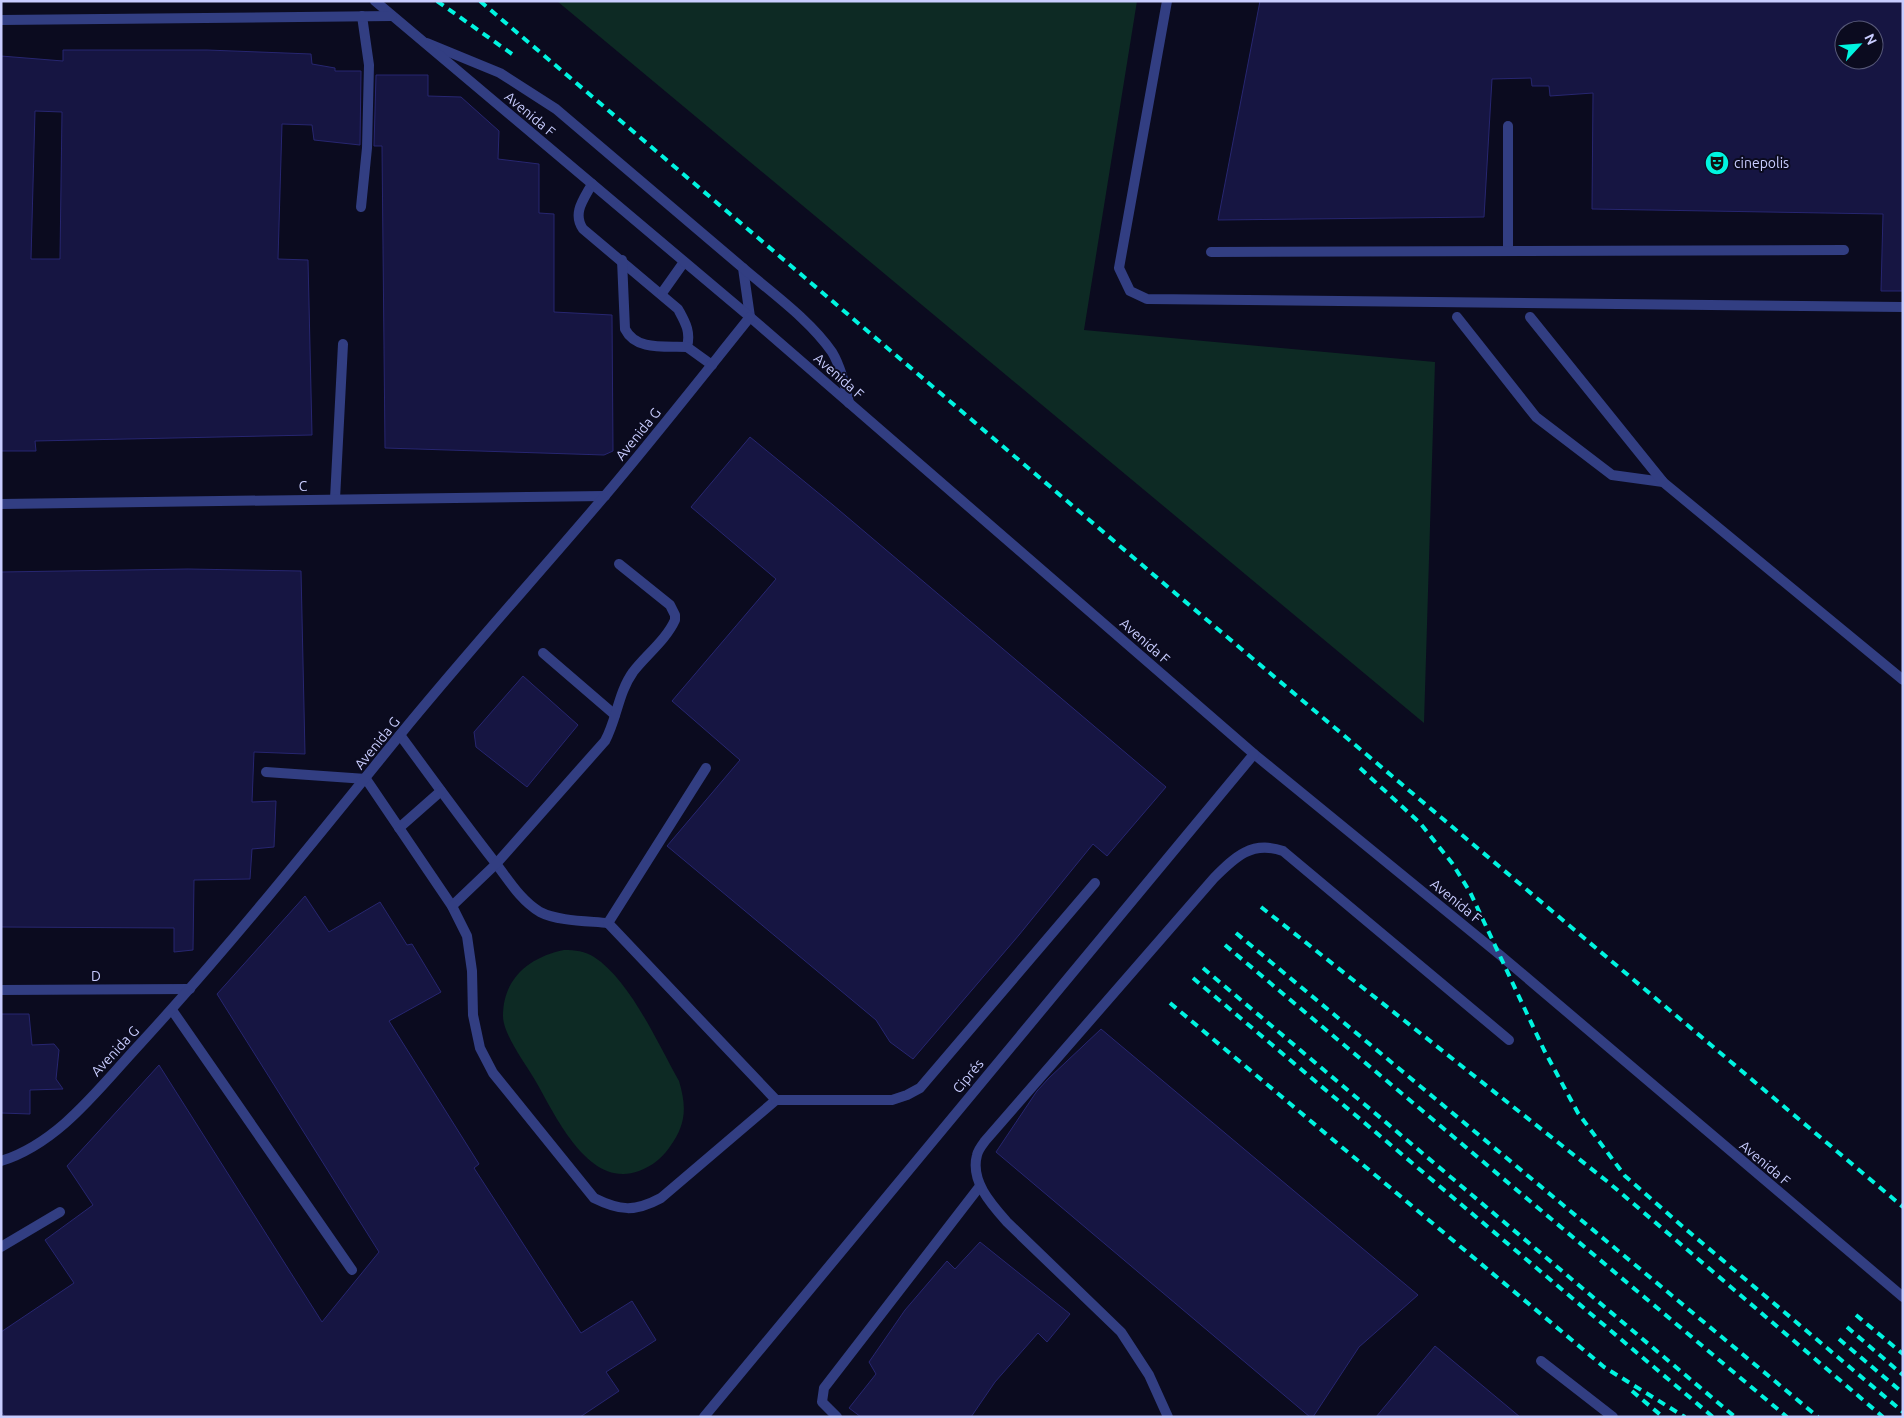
<svg xmlns="http://www.w3.org/2000/svg" width="1904" height="1418" viewBox="0 0 1904 1418" font-family="Ubuntu,sans-serif">
  <rect width="100%" height="100%" fill="#0b0b1f"/>
  <g fill="#0d2a24">
    <polygon points="557,1 1137,1 1084,330 1435,362 1424,723"/>
    <path d="M564,950C575,950 585,951 594,957C630,980 658,1044 679,1081C687,1108 686,1125 669,1148C661,1159 652,1166 639,1171C588,1190 555,1114 535,1080C525,1063 503,1034 503,1016C503,978 530,957 564,950Z"/>
  </g>
  <g fill="#161542" stroke="#272670" fill-rule="evenodd">
    <path d="M1260,1H1903V291H1881L1883,214L1592,209L1593,93L1550,96L1549,86H1532L1531,78L1492,79L1484,217L1218,220ZM1844,30H1874V60H1844Z"/>
    <path d="M63,50H207L311,54L312,64L335,68V71H361L360,145L314,140L312,125L282,124L278,259L308,260L312,435L35,441L36,451H1V56L63,61ZM35,111L62,112L60,259H31Z"/>
    <polygon points="376,75 428,75 428,96 461,97 499,131 498,159 539,164 539,213 554,214 554,312 612,315 613,451 604,455 385,448 382,146 374,146"/>
    <polygon points="750,437 833,505 1166,787 1107,856 1093,844 1019,935 913,1059 890,1042 876,1020 667,846 740,760 672,701 776,579 691,507"/>
    <polygon points="188,569 301,571 305,754 254,752 252,802 276,801 274,847 252,849 250,879 194,880 193,950 174,952 174,928 1,927 1,572"/>
    <polygon points="523,676 578,725 527,787 476,747 474,732"/>
    <polygon points="305,896 329,932 380,902 407,945 412,944 441,992 389,1021 479,1164 474,1168 581,1333 632,1301 656,1340 606,1372 619,1391 580,1417 5,1417 1,1411 1,1332 74,1283 45,1240 93,1205 67,1166 159,1065 322,1322 379,1252 217,994"/>
    <polygon points="1,1014 29,1014 32,1045 54,1044 59,1050 56,1079 63,1089 30,1090 30,1114 1,1113"/>
    <polygon points="1101,1029 1418,1295 1359,1347 1313,1417 1310,1417 996,1152 1037,1091 1049,1078"/>
    <polygon points="980,1242 1070,1314 1047,1342 1038,1333 995,1382 971,1417 861,1417 849,1408 876,1374 869,1362 905,1310 947,1261 955,1269"/>
    <polygon points="1435,1346 1520,1417 1376,1417"/>
  </g>
  <g fill="none" stroke-linecap="round" stroke-linejoin="round">
    <g stroke="#323e82" stroke-width="10">
      <polyline points="1167,1 1119,268 1130,291 1147,299 1903,307"/>
      <polyline points="427,43 500,73 556,109 743,268 750,317"/>
      <path d="M592,184C584,199 572,213 583,229L678,309C685,322 691,331 687,347L712,365"/>
      <polyline points="361,207 367,148 369,65 362,16"/>
      <polyline points="1508,251 1508,126"/>
      <polyline points="1211,252 1844,250"/>
      <path d="M622,260L625,329C636,351 665,346 687,347"/>
      <path d="M743,268C772,293 810,320 832,352C841,367 845,386 849,403"/>
      <polyline points="662,293 684,262"/>
      <polyline points="1457,317 1536,417 1612,475 1663,482"/>
      <polyline points="1530,317 1663,482 1903,680"/>
      <polyline points="335,499 343,344"/>
      <polyline points="543,653 615,715"/>
      <path d="M400,735C431,777 462,820 494,861C508,879 520,900 540,912C557,921 588,921 608,923"/>
      <path d="M266,772L366,779L452,906L467,936L472,971L473,1015L480,1048L493,1073L594,1198C620,1211 635,1212 661,1198L776,1100L608,923L706,768"/>
      <polyline points="399,828 441,791"/>
      <path d="M452,906L496,864L605,741C617,719 618,693 633,672C646,655 666,640 675,620V615L670,605L619,564"/>
      <polyline points="172,1010 352,1270"/>
      <polyline points="776,1100 892,1100 907,1095 920,1088 1095,883"/>
      <polyline points="1,1247 60,1212"/>
      <polyline points="1541,1361 1613,1417"/>
      <polyline points="837,1417 822,1402 824,1388 980,1186"/>
      <path d="M1168,1417L1149,1375L1121,1332L1007,1222C991,1204 970,1181 977,1155C978,1150 982,1145 985,1141L1214,878C1235,857 1252,840 1283,851L1509,1040"/>
    </g>
    <g stroke="#323e82" stroke-width="10">
      <polyline points="375,1 750,317 1254,754 1500,955 1903,1297"/>
      <polyline points="1,20 392,16"/>
      <polyline points="1,504 605,496"/>
      <polyline points="1,990 190,989"/>
      <path d="M1,1161C59,1143 99,1088 139,1045C230,946 314,841 399,736C465,655 535,578 603,498C653,439 701,378 750,317"/>
      <polyline points="704,1417 1254,754"/>
    </g>
    <g stroke="#00f4e0" stroke-width="4" stroke-dasharray="8 6" stroke-linecap="butt">
      <polyline points="437,1 512,54"/>
      <polyline points="480,1 1175,593 1903,1207"/>
      <polyline points="1360,768 1420,823 1452,863 1470,892 1544,1050 1578,1113 1625,1176 1682,1226 1903,1412"/>
      <polyline points="1261,907 1608,1182 1883,1417"/>
      <polyline points="1236,933 1818,1417"/>
      <polyline points="1225,945 1787,1417"/>
      <polyline points="1203,968 1735,1417"/>
      <polyline points="1193,978 1713,1417"/>
      <polyline points="1170,1003 1604,1367 1685,1417"/>
      <polyline points="1856,1315 1903,1354"/>
      <polyline points="1847,1327 1903,1375"/>
      <polyline points="1839,1339 1903,1393"/>
      <polyline points="1632,1391 1663,1417"/>
    </g>
  </g>
  <defs>
    <g id="theatre-disc" transform="scale(1.25)"><circle r="9.5" fill="#00f4e0" stroke="#0b0b1f"/><path d="M-5-5.5Q0-4 5-5.5V0Q5 5 0 6Q-5 5-5 0ZM-3.3-2.5H-1v1.5H-3.3ZM1-2.5H3.3v1.5H1ZM-2.8 1Q0 5.5 2.8 1Z" fill="#111"/></g>
  </defs>
  <g fill-rule="evenodd">
    <use href="#theatre-disc" x="1717" y="163"/>
  </g>
  <g text-anchor="middle" dominant-baseline="central" stroke-width="4" stroke-linejoin="round" paint-order="stroke">
    <g font-size="14" fill="#c9cdff" stroke="#0b0b1f">
      <text transform="translate(530 114) rotate(40)">Avenida F</text>
      <text transform="translate(839 376) rotate(41)">Avenida F</text>
      <text transform="translate(638 434) rotate(-51)">Avenida G</text>
      <text transform="translate(303 486) rotate(-1)">C</text>
      <text transform="translate(1145 641) rotate(41)">Avenida F</text>
      <text transform="translate(377 743) rotate(-51)">Avenida G</text>
      <text transform="translate(1456 901) rotate(39)">Avenida F</text>
      <text x="96" y="976">D</text>
      <text transform="translate(115 1051) rotate(-47)">Avenida G</text>
      <text transform="translate(968 1076) rotate(-50)">Ciprés</text>
      <text transform="translate(1765 1163) rotate(40)">Avenida F</text>
    </g>
    <g font-size="14" fill="#c9cdff" stroke="#0b0b1f" text-anchor="start">
      <text x="1734" y="163">cinepolis</text>
    </g>
  </g>
  <rect width="1904" height="1418" fill="none" stroke="#c9cdff" stroke-width="5"/>
  <g transform="translate(1859 45) rotate(64)"><circle r="24" fill="#0b0b1f" stroke="#575979"/>
  <path d="M0-4L9 19L0 12L-9 19Z" fill="#00f4e0"/>
  <text y="-8" font-size="14" font-weight="bold" text-anchor="middle" fill="#c9cdff">N</text>
  </g>
</svg>
